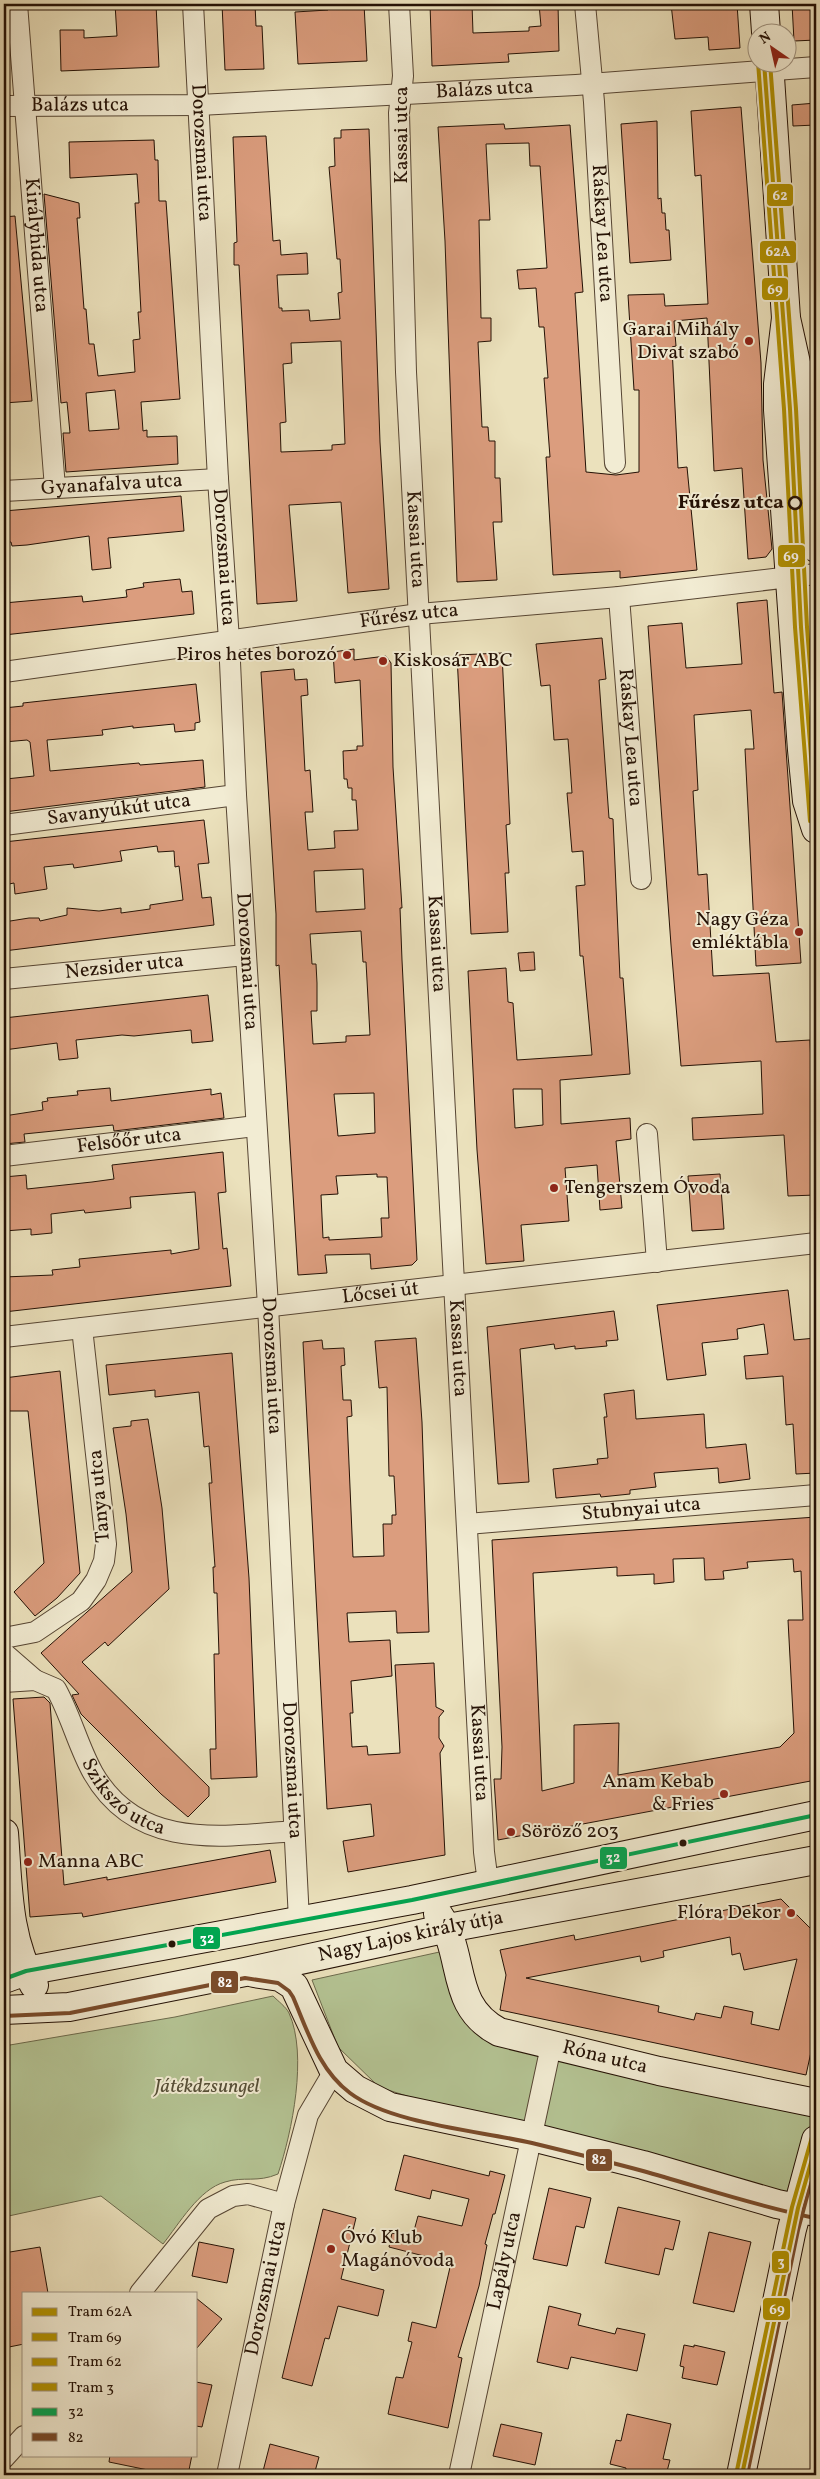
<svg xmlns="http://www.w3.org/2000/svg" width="820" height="2479" viewBox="0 0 820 2479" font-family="Vollkorn,serif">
  <rect width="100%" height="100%" fill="#ebe1bc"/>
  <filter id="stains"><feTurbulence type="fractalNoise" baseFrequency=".004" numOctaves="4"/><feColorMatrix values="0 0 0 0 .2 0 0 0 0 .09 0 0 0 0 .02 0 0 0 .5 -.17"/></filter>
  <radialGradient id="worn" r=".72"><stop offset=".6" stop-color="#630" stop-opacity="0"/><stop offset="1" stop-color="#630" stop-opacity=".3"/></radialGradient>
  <g fill="#b4c393" stroke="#6c6a4c">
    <polygon points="444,1951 472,2028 816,2110 816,2202 530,2136 379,2087 338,2047 312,1980"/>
    <path d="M273,1996C278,2001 286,2007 289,2013C308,2055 292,2132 278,2174C257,2183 244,2176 225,2182C199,2189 179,2224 163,2244L101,2196L4,2217V2046L175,2017Z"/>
  </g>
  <g fill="#db9d7e" stroke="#241105" fill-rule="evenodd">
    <polygon points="115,4 156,4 159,67 61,71 60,30 84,30 84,38 117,36"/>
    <polygon points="222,4 255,4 256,26 262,26 264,69 225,70"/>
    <polygon points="327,4 364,4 367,61 298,64 295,12 328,10"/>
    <polygon points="430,4 472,4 473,33 529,31 529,27 541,26 539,4 558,4 559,51 508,54 509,62 432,66"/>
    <polygon points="671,4 737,4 740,48 709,50 708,37 675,39"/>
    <polygon points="792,4 816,4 816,40 794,41"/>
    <polygon points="816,103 816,125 793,126 792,105"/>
    <polygon points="741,107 761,363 763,460 772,549 766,557 748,559 742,468 714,471 707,318 674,321 676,346 672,347 678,468 687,467 697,570 620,578 620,571 553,575 546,457 550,457 544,378 548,378 544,327 539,327 536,288 519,289 517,270 547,268 540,166 530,166 529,143 486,144 490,220 479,220 481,318 491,318 491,341 478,342 482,427 488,427 489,441 495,441 495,478 500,478 502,522 493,522 497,580 457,582 445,241 438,127 504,124 505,129 570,125 583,292 575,293 586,472 616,475 639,472 639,390 634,390 628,295 664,294 665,306 708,304 701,175 695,176 691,111"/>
    <polygon points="657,121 658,199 661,198 662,213 665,213 666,230 669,230 671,260 630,263 621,124"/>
    <path d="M369,129L380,442L389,589L348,593L341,502L289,505L297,601L257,604L239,265H234V243L237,242L233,137L266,136L273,241L280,240L281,255L307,253L308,274L277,275L279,308H282V311L309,310L310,321L340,319L338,293L342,292L340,259H337L329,167L335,166L334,138H341V130ZM341,341L345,444L332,445V450L281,452L280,423L286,422L283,364L292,363L291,343Z"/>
    <path d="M154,140L155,160H158L159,201H166L180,399L141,402L143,431L147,430V437L177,436L178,464L66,472L63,433H70L67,402L61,403L44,194L79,203L80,218H77L84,309H86L89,344H94L98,376L135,372L133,340L140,339L138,312H141L135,203H139L137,174L70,178L69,142ZM115,390L119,429L89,431L86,393Z"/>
    <polygon points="15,216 32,401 4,403 4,217"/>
    <polygon points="181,496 184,531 108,538 111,568 92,570 89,536 27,545 12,546 11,542 4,542 4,511"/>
    <polygon points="180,579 182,592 192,591 194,614 4,635 4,603 82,596 83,602 127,597 126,590 144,587 143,583"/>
    <polygon points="767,600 774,693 782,692 801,963 756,966 745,749 754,749 751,710 694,715 698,790 693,791 698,875 707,874 713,976 769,973 776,1042 810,1040 816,1195 788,1196 784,1135 693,1140 692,1118 763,1114 761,1061 681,1066 671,945 648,626 682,623 686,668 742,664 737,603"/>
    <path d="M602,638L606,679L599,680L609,818L613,819L620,978H623L630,1074L560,1080L561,1124L630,1118L631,1139L616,1141L622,1208L600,1210L597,1165L565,1168L569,1221L521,1225L524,1261L486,1264L477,1150L468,971L506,968L508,1002L513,1003L517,1060L592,1055L583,956H580L576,886L585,885L583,851L572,852L567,793H572L568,739L554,740L550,685L541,686L536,644ZM513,1089H542L543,1125L515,1128Z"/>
    <path d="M354,649V660L386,656L391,663L393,767L402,908H400L402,960L417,1260L412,1265L371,1269L370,1254L325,1255L327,1273L298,1275L279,965L276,966V914L261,672L294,669L295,680L307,679L308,695L301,696L305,771L310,770L313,812H305L308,850L335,848L334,831L358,830L356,800H352V788H348L347,779H344L343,751L357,750V746H363L360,680L335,683L333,652ZM363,869L365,909L316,912L314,871ZM361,931L363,962H366L370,1035L346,1036V1042L313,1044L311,1011H317V983L316,964H312L310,934ZM374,1093L375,1133L338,1136L334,1094ZM377,1174V1177H387L389,1218H381L382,1237L329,1240V1237L323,1238L321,1195L338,1194L336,1176Z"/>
    <polygon points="502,653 510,824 506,825 509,873 505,873 508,932 471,934 457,655"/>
    <polygon points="196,684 200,722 195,723 195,730 175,732 174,724 133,728 133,726 102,730 103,735 47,740 50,771 139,763 140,765 203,760 205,787 4,812 6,779 34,776 30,742 27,740 4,742 4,708 23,706 23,703"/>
    <polygon points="204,820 209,863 198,864 202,898 211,897 214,925 4,951 4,922 29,918 39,918 40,921 67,915 67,908 99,911 121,908 121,913 150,909 150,905 183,900 179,866 175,867 174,851 158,852 157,846 120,851 122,861 74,868 73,864 44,867 47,889 15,894 14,883 4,885 4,842"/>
    <polygon points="534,952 535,970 520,971 518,953"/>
    <polygon points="208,995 213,1041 192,1043 191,1030 134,1036 122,1035 76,1040 78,1058 59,1060 57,1043 4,1050 4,1018"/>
    <polygon points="110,1088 111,1101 211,1089 211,1095 221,1093 224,1118 114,1131 113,1125 24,1134 25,1142 4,1144 4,1116 43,1110 42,1102 48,1101 47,1098 78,1095 77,1091"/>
    <polygon points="223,1152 226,1192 218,1193 223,1249 227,1248 231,1286 4,1312 4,1277 53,1275 52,1270 80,1267 79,1259 171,1250 171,1254 199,1249 195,1192 130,1197 131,1208 85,1213 84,1210 51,1214 52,1233 31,1235 31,1229 4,1231 4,1177 26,1175 27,1189 92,1182 114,1179 112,1165"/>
    <polygon points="720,1174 724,1229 692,1231 688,1176"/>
    <polygon points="788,1290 794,1340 816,1338 816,1473 796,1474 793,1424 786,1425 783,1376 746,1379 744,1356 768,1354 764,1324 737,1329 738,1339 702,1343 706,1375 667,1380 657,1305"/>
    <polygon points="614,1311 618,1340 606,1341 607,1346 575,1349 575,1346 555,1349 554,1344 520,1349 529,1482 498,1484 487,1327"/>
    <polygon points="416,1338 422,1422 429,1632 397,1633 396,1611 347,1613 349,1642 390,1640 392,1676 351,1681 353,1713 350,1713 352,1747 367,1746 368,1755 400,1753 395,1665 434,1663 436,1707 444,1711 439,1717 439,1738 444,1746 440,1753 445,1855 348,1872 343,1841 374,1836 371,1804 327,1809 303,1342 322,1340 323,1349 344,1348 345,1365 341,1366 343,1400 351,1400 352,1416 347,1417 353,1557 384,1556 383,1524 392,1524 392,1515 396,1515 394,1476 389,1476 387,1387 379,1388 375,1341"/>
    <polygon points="232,1353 249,1578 257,1777 211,1779 210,1749 216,1749 214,1654 219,1654 217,1593 214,1593 213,1567 215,1567 209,1483 212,1483 209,1446 204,1447 199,1392 155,1397 155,1390 109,1395 106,1365"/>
    <polygon points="60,1371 80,1573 57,1598 35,1616 14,1592 44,1563 28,1411 4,1411 4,1378"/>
    <polygon points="634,1390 636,1419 704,1414 706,1448 746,1444 750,1479 719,1483 718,1468 654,1473 656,1487 630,1490 630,1494 601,1497 600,1494 556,1498 553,1469 598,1464 597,1459 608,1458 604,1417 607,1417 604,1394"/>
    <polygon points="148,1419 162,1508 169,1589 108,1646 105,1642 82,1662 209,1787 209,1796 188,1817 161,1794 81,1714 72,1695 79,1694 41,1653 132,1572 126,1514 113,1428 131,1426 131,1421"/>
    <path d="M816,1517V1780L498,1840L494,1779H501L502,1747L492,1540ZM704,1558L705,1580L724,1579L723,1571L748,1568L747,1562L793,1559L794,1572L801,1571L803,1620H788L794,1733L780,1747L618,1775L619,1723L574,1725V1783L542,1791L533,1573L617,1567V1576L654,1574V1584L674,1582L673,1559Z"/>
    <polygon points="44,1697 50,1703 64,1885 107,1877 107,1880 270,1850 276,1882 83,1917 82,1913 30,1917 13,1699"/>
    <path d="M781,1899L816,1934V2029L806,2075L500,2010L506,1975L500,1950L574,1935L575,1940ZM730,1937L732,1955L740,1953L744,1970L797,1959L779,2030L751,2024L753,2012L724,2006L721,2018L696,2013L694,2020L658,2012L659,2006L526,1978L640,1956L641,1962L664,1957L663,1951Z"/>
    <polygon points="404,2155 489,2176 490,2171 505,2175 495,2214 493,2214 485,2244 487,2245 479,2286 458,2357 462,2358 448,2428 388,2414 396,2377 403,2378 412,2342 408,2341 412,2322 436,2328 451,2263 389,2247 392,2233 412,2238 418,2216 462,2226 469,2199 432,2190 430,2199 395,2190"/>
    <polygon points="549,2188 591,2198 584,2228 576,2226 567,2266 533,2259"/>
    <polygon points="618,2207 680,2221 673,2250 665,2248 659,2275 605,2263"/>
    <polygon points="323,2209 356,2218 341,2279 384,2290 378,2316 338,2306 329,2339 325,2338 312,2386 282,2378"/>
    <polygon points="709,2232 751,2242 734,2312 693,2303"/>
    <polygon points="199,2242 234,2249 227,2283 192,2276"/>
    <polygon points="40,2247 48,2293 24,2293 24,2344 4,2348 4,2253"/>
    <polygon points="196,2298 222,2319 196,2349"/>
    <polygon points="549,2306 581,2314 578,2325 615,2334 617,2328 645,2334 637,2371 571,2357 568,2369 537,2362"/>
    <polygon points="684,2345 694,2347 694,2345 725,2352 717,2385 682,2378 684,2367 680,2366"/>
    <polygon points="196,2382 212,2385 202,2427 196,2426"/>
    <polygon points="627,2414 671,2424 663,2459 670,2460 666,2475 625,2475 626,2468 610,2464 616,2440 621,2441"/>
    <polygon points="501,2424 542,2433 535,2465 493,2456"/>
    <polygon points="270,2444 319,2457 314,2475 262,2475"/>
    <polygon points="110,2455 192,2455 188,2475 147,2475 148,2470 109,2462"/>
  </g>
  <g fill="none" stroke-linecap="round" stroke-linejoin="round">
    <g stroke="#564533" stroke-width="22">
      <g id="street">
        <path id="s1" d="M17,4L55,488"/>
        <path id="s2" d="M193,4L218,479L229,640L236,795L268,1306L299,1920"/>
        <path id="s3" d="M399,4L403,76L399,113L406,372L484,1852L488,1883"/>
        <path id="s4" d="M585,4L594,102L615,463"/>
        <path id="s5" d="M4,106L199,105L576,85L816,67"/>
        <path id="s6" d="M4,491L218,479"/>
        <path id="s7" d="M619,597L641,879"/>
        <path id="s8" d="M4,672L419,614L619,597L816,574"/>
        <path id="s9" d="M4,825L236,795"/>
        <path id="s10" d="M4,979L245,955"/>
        <polyline points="647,1134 657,1262"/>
        <path id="s11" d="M4,1156L256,1126"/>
        <path id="s12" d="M4,1337L816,1243"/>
        <path id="s13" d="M467,1524L816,1495"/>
        <polyline points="4,1638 35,1632 81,1601 96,1580 104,1561 106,1544 82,1328"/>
        <polyline points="4,1653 35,1680"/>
        <path id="s14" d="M4,1682L35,1680L56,1689C71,1716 78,1746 93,1773C137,1850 219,1837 294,1831"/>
        <polyline points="140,2293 208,2209 233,2196 248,2194 284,2204"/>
        <polyline points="4,2458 24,2436"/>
        <path id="s15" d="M227,2475L284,2204L308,2115L334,2071"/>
        <path id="s16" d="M459,2475L551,2046"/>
      </g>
    </g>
    <g stroke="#241105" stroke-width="30">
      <g id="secondary">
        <polyline points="764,4 766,32"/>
        <polyline points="769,62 786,318 806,408 816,548"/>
        <polyline points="786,318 778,384 778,410 802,750 807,801 816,829"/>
        <path d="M4,1833C8,1885 7,1939 34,1985"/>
        <path id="s17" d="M438,1914C467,1956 448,2005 499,2032L659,2071L816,2103"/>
        <polyline points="254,1973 280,1977 294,1986 334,2071 355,2089 390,2107 532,2137 643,2165 777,2204 816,2212"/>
        <polyline points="4,1979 26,1971 412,1900 816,1815"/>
        <path id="s18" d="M4,2010L69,2007L245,1972L448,1928L816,1860"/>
        <polyline points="741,2475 792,2229 816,2140"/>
      </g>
    </g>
    <use href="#street" stroke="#f2ecd3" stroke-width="20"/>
    <use href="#secondary" stroke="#f2ecd3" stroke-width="28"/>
    <g stroke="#f2ecd3" stroke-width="8">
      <polyline id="bus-1" points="4,1979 26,1971 412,1900 816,1815"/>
    </g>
    <g stroke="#f2ecd3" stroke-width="8">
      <g id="bus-2">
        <path d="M4,2016L70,2013L245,1978L278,1983L289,1991L293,1997C308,2032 319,2070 350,2093C391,2124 481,2131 532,2143C569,2152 606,2161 643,2171C700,2187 756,2206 815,2218"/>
        <polyline points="747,2475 798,2230 816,2163"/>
      </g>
    </g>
    <use href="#bus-1" stroke="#00a651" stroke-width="4"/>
    <use href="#bus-2" stroke="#7a4b2a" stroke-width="4"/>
    <g stroke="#f2ecd3" stroke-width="8">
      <polyline id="tram-1" points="764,62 790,409 801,627 816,821"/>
    </g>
    <g stroke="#f2ecd3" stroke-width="8">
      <g id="tram-2">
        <polyline points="758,62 784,409 795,627 810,821"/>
        <polyline points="742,2475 798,2208 816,2145"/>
      </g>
    </g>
    <g stroke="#f2ecd3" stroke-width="8">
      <polyline id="tram-3" points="770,62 796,409 807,627 816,743"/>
    </g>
    <g stroke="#f2ecd3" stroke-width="8">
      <polyline id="tram-4" points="736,2475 792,2207 816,2123"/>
    </g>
    <use href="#tram-1" stroke="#b29202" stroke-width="4"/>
    <use href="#tram-2" stroke="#b29202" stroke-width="4"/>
    <use href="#tram-3" stroke="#b29202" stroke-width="4"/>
    <use href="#tram-4" stroke="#b29202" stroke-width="4"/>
  </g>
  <g fill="#8f2418" stroke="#f2ecd3" stroke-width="2">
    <circle cx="749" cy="341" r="5"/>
    <circle cx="347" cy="655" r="5"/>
    <circle cx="383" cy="661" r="5"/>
    <circle cx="799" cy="932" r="5"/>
    <circle cx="554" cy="1188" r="5"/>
    <circle cx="724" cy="1794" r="5"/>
    <circle cx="511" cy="1832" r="5"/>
    <circle cx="28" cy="1862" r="5"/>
    <circle cx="791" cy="1913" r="5"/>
    <circle cx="331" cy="2249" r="5"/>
  </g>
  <circle fill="#f2ecd3" stroke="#241105" stroke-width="2.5" cx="795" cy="503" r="6"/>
  <g fill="#241105" stroke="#f2ecd3" stroke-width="2">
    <circle cx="683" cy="1843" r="4.5"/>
    <circle cx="172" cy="1944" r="4.5"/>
  </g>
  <g text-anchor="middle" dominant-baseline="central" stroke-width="4" stroke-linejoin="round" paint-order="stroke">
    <g font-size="20" fill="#241105" stroke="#f2ecd3">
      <text stroke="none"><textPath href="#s5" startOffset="481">Balázs utca</textPath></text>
      <text stroke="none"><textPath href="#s5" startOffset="76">Balázs utca</textPath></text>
      <text transform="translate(402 135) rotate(-90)">Kassai utca</text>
      <text stroke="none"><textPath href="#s2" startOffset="149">Dorozsmai utca</textPath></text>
      <text stroke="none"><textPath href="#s4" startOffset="230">Ráskay Lea utca</textPath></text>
      <text stroke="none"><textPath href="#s1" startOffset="242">Királyhida utca</textPath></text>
      <text stroke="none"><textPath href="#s6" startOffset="108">Gyanafalva utca</textPath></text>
      <text stroke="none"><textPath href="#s3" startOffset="536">Kassai utca</textPath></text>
      <text stroke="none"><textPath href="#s2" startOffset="554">Dorozsmai utca</textPath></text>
      <text stroke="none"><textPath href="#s8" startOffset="409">Fűrész utca</textPath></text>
      <text stroke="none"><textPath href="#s7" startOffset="141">Ráskay Lea utca</textPath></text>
      <text stroke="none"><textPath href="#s9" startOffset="116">Savanyúkút utca</textPath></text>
      <text stroke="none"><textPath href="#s3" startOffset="941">Kassai utca</textPath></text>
      <text stroke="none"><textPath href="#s2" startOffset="959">Dorozsmai utca</textPath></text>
      <text stroke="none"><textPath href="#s10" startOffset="121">Nezsider utca</textPath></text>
      <text stroke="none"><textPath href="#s11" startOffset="126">Felsőőr utca</textPath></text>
      <text stroke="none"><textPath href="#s12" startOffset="379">Lőcsei út</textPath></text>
      <text stroke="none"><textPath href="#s3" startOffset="1346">Kassai utca</textPath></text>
      <text stroke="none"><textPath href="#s2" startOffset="1364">Dorozsmai utca</textPath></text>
      <text transform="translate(100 1496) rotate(-95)">Tanya utca</text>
      <text stroke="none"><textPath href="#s13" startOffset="175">Stubnyai utca</textPath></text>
      <text stroke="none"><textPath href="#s3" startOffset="1751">Kassai utca</textPath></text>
      <text stroke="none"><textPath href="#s2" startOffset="1769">Dorozsmai utca</textPath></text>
      <text stroke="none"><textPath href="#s14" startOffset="185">Szikszó utca</textPath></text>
      <text stroke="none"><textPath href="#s18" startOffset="414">Nagy Lajos király útja</textPath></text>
      <text stroke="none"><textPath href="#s17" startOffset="246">Róna utca</textPath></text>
      <text stroke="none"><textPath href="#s16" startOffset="219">Lapály utca</textPath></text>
      <text stroke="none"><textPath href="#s15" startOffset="191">Dorozsmai utca</textPath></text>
    </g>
    <g font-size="20" fill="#241105" stroke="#f2ecd3" text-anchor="end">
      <text x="739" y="330">Garai Mihály<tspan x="739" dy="23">Divat szabó</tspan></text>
      <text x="337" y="655">Piros hetes borozó</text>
      <text x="393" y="661" text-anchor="start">Kiskosár ABC</text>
      <text x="789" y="920">Nagy Géza<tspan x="789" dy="23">emléktábla</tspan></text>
      <text x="564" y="1188" text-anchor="start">Tengerszem Óvoda</text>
      <text x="714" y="1782">Anam Kebab<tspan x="714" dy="23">&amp; Fries</tspan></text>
      <text x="521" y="1832" text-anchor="start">Söröző 203</text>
      <text x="38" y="1862" text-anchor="start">Manna ABC</text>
      <text x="781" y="1913">Flóra Dekor</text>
      <text x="341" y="2238" text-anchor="start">Óvó Klub<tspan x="341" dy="23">Magánóvoda</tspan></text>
    </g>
    <g font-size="20" font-weight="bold" fill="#241105" stroke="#f2ecd3" text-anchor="end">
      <text x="784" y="503">Fűrész utca</text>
    </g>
    <g font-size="20" font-style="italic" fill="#564f37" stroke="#f2ecd3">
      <text x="207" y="2087">Játékdzsungel</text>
    </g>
  </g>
  <g stroke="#f2ecd3" stroke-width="2">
    <rect x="766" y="183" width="28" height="24" rx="5" fill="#b29202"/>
    <rect x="759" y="240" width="38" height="24" rx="5" fill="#b29202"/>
    <rect x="761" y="277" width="28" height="24" rx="5" fill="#b29202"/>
    <rect x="777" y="544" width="29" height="24" rx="5" fill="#b29202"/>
    <rect x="599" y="1846" width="29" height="24" rx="5" fill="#00a651"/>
    <rect x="192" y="1926" width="29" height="24" rx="5" fill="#00a651"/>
    <rect x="210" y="1970" width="29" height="24" rx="5" fill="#7a4b2a"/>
    <rect x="585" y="2148" width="28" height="24" rx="5" fill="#7a4b2a"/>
    <rect x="771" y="2250" width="19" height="24" rx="5" fill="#b29202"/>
    <rect x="762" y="2297" width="29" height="24" rx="5" fill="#b29202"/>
  </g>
  <g font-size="14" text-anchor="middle" font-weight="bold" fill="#fff">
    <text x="780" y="200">62</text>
    <text x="778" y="256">62A</text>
    <text x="775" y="294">69</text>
    <text x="791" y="561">69</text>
    <text x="613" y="1862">32</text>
    <text x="207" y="1943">32</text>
    <text x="225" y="1987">82</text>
    <text x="599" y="2164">82</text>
    <text x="781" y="2266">3</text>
    <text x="777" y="2314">69</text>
  </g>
  <rect width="820" height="2479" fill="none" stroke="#ebe1bc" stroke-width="20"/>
  <rect x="5" y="5" width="810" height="2469" fill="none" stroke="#241105" stroke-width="2.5"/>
  <rect x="10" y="10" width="800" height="2459" fill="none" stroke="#241105"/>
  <rect x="22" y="2292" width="175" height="165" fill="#f2ecd3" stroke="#a09481"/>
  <rect x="32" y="2308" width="25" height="8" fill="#b29202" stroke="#a09481"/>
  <text x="68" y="2316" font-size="15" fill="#241105">Tram 62A</text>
  <rect x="32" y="2333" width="25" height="8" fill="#b29202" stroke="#a09481"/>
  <text x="68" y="2342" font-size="15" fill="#241105">Tram 69</text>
  <rect x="32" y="2358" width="25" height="8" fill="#b29202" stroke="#a09481"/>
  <text x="68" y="2366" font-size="15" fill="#241105">Tram 62</text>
  <rect x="32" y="2383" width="25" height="8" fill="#b29202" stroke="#a09481"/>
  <text x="68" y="2392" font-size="15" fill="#241105">Tram 3</text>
  <rect x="32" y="2408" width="25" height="8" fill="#00a651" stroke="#a09481"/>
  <text x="68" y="2416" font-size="15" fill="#241105">32</text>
  <rect x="32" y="2433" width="25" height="8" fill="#7a4b2a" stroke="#a09481"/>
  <text x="68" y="2442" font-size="15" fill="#241105">82</text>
  <g transform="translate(772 48) rotate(326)"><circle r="24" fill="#f2ecd3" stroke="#a09481"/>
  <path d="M0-4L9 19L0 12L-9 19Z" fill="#8f2418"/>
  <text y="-8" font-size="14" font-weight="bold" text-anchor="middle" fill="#241105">N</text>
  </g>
  <rect width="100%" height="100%" filter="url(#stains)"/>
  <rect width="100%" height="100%" fill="url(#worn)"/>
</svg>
